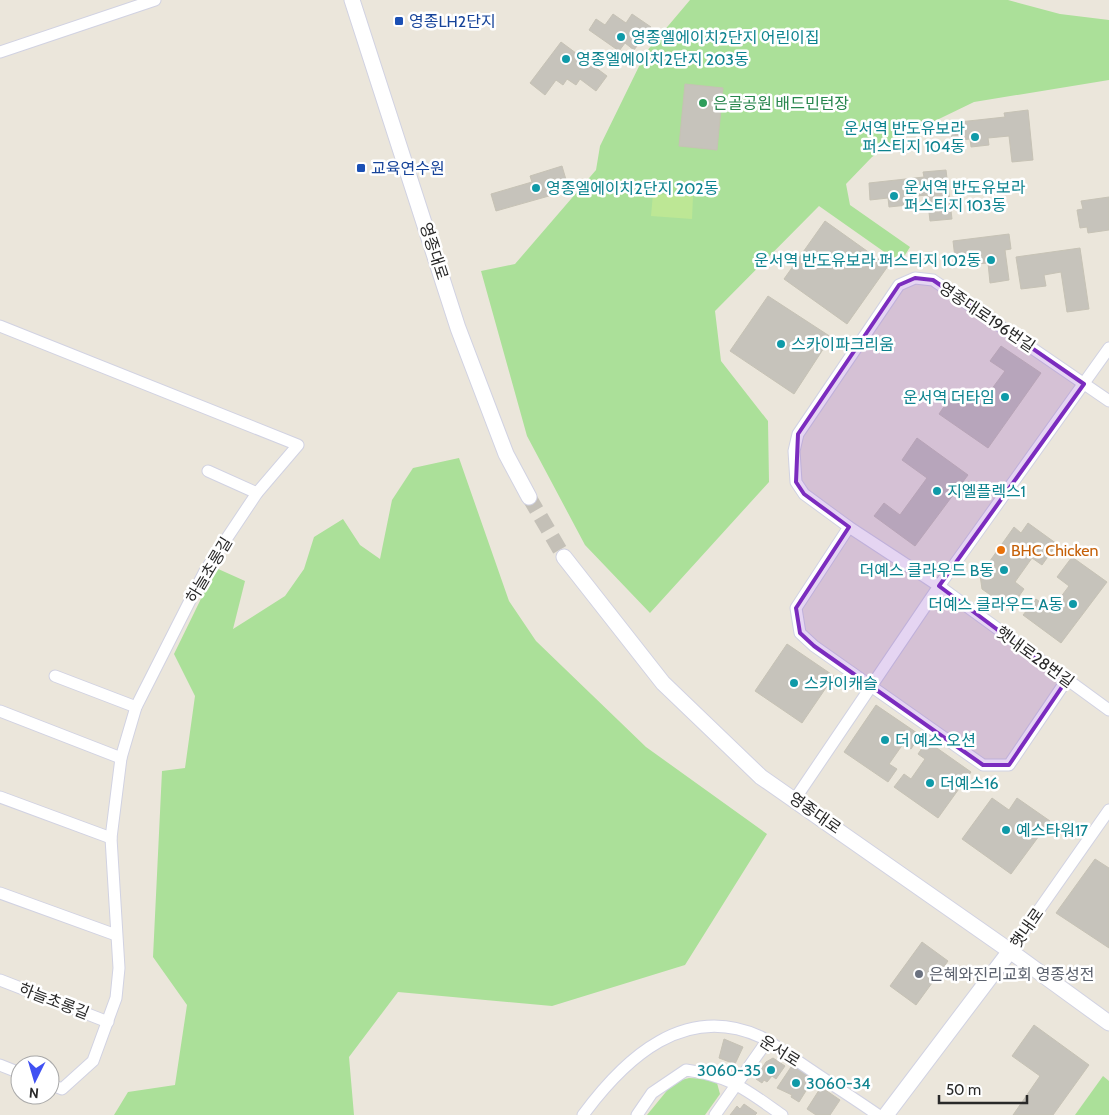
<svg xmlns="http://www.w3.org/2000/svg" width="1109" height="1115" viewBox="0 0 1109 1115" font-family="Cabin,'Noto Sans KR',sans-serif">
  <rect width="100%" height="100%" fill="#ebe6db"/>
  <g fill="#abe099">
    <polygon points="690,0 1008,0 1060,14 1109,20 1109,80 974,102 910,133 872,157 846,184 850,205 910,247 900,263 819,206 715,311 721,361 768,421 769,482 650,613 585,545 527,436 481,271 515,264 596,170 600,146 646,52"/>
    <polygon points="459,458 509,601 536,641 646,747 767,834 685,965 552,1006 398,992 349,1057 354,1115 114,1115 128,1092 175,1085 187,1005 153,957 162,771 185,768 195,696 174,654 216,568 245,581 233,629 285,596 304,569 314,537 343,519 360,545 380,559 392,500 413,468"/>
    <polygon points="1103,1076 1109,1081 1109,1115 1075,1115"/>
    <polygon points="689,1078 707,1079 717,1083 720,1094 705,1115 647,1115 674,1082"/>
  </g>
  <polygon fill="#bde795" points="653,194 693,196 692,219 651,216"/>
  <g fill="#c6c3bb" stroke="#c6c2b5">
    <polygon points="613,14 626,23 632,14 651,27 634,50 625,43 619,51 589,30 596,19 605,25"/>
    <polygon points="561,42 607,76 596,91 580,79 576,85 567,79 563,85 556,80 545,95 530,83"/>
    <polygon points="685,84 723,88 717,150 679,146"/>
    <polygon points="1028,110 1033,160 1012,162 1009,136 988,138 989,145 971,147 970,139 952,141 950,123 1005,117 1004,113"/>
    <polygon points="562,166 567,183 561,185 563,192 496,211 491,194 532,182 530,176"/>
    <polygon points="946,170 952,219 930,221 927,195 907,197 908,205 889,207 888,198 870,200 869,183 924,177 923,172"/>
    <polygon points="1109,197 1109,230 1088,233 1087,227 1080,228 1077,210 1083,209 1081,201"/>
    <polygon points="825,221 888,266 847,324 784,279"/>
    <polygon points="1009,234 1011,249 1005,250 1009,280 990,283 988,263 976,264 975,255 955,258 953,241"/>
    <polygon points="1080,248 1089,309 1067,312 1061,272 1044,275 1046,286 1021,289 1016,257"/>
    <polygon points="768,296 831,337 794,394 730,351"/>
    <polygon points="1001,346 1041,373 988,448 939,414 956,389 980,405 1005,371 990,361"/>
    <polygon points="917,438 968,475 915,546 874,516 884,503 900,515 927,478 902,460"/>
    <polygon points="1028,523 1057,544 1042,565 1032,558 1015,582 1024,589 1010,609 982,589 980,575 1014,527 1021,533"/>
    <polygon points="1072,557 1107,582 1061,643 1023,615 1036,599 1051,610 1069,586 1057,577"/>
    <polygon points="787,644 834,676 802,723 755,691"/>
    <polygon points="876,705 920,735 911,749 903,744 889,764 897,769 888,782 844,752"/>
    <polygon points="927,741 971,772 938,818 894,787 904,774 911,779 925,759 918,754"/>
    <polygon points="992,798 1009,810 1017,798 1050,821 1011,874 962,839"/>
    <polygon points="1095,859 1109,868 1109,948 1056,913"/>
    <polygon points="922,942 948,961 916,1005 890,986"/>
    <polygon points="1034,1025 1089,1065 1053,1115 1013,1115 1040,1076 1012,1056"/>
    <polygon points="724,1039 743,1047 735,1064 719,1058"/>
    <polygon points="773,1058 785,1066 776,1079 772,1076 767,1082 764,1080 762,1083 756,1079 758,1074 766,1062"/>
    <polygon points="793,1064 814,1078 799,1102 791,1097 792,1095 777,1088"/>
    <polygon points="821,1087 840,1100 830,1115 816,1115 807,1109"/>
    <polygon points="744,1104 757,1113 755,1115 730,1115 737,1106 740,1109"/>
  </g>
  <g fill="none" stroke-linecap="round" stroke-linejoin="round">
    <polyline stroke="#c4c0b7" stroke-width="15" stroke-dasharray="15 8" stroke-linecap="butt" points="529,497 564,557"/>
    <g stroke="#d1d2e2" stroke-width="13">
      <g id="minor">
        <polyline points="0,52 155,0"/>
        <polyline points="0,326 298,445 257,493 205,571 136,707 121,758 111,838 119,968 116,998 93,1061 62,1089 50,1084"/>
        <polyline points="1109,401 933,280 915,278 899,285 798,434 794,451 796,482 804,494 849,527 939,586 1109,710"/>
        <polyline points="208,471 257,493"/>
        <polyline points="849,527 796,608 800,633 814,646 983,765 1009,765 1066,681"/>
        <polyline points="55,676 136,707"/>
        <polyline points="0,711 121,758"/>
        <polyline points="0,797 111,838"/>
        <polyline points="795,799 939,586 1109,348"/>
        <polyline points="0,893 116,935"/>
        <polyline points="1010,951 1109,810"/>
        <polyline points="0,980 108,1022"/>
        <polyline points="0,1065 20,1073"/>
        <path d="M583,1115C625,1058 685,1002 761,1037C774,1044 787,1054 799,1062C825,1080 852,1097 878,1115"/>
        <path d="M637,1115L652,1093L686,1070C731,1076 746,1090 782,1115"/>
        <polyline points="715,1115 767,1041"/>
      </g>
    </g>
    <g stroke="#d1d2e2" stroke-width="17">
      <g id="secondary">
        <polyline points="352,0 458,328 506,454 529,497"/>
        <polyline points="564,557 663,683 761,777 1010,951 1109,1023"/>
        <polyline points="886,1115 1010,951"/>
      </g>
    </g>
    <use href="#minor" stroke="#fff" stroke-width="11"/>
    <use href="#secondary" stroke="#fff" stroke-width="15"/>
  </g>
  <path fill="#7b2cbf" fill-opacity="0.2" stroke="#7b2cbf" stroke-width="4" stroke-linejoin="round" d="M915,278L933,280L1084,384L939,586L1066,681L1009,765H983L814,646L800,633L796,608L849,527L804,494L796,482L798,434L899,285Z"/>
  <g fill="#1a4fb4" stroke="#fff" stroke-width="2">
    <rect x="394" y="16" width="10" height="10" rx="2.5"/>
    <rect x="356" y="163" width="10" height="10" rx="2.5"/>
  </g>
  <g fill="#0f9aa8" stroke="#fff" stroke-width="2">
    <circle cx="621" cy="37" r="5"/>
    <circle cx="566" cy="59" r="5"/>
    <circle cx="975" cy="137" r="5"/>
    <circle cx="536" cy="188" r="5"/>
    <circle cx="894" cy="196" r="5"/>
    <circle cx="991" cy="260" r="5"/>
    <circle cx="781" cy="344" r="5"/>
    <circle cx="1005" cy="397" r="5"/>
    <circle cx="937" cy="491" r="5"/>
    <circle cx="1004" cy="570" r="5"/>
    <circle cx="1073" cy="604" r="5"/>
    <circle cx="794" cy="683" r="5"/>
    <circle cx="885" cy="740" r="5"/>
    <circle cx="930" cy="783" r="5"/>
    <circle cx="1006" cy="830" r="5"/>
    <circle cx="771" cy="1070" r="5"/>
    <circle cx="796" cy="1083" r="5"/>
  </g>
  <circle fill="#2e9e5b" stroke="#fff" stroke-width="2" cx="703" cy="103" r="5"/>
  <circle fill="#e8710a" stroke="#fff" stroke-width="2" cx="1001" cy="550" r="5"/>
  <circle fill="#6b7280" stroke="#fff" stroke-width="2" cx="919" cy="974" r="5"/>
  <g text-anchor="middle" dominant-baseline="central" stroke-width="5" stroke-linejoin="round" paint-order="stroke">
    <g font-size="16" fill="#164399" stroke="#fff" text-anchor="start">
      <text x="409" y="21">영종LH2단지</text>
      <text x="371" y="168">교육연수원</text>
    </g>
    <g font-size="16" fill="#0d838f" stroke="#fff" text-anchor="start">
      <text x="631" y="37">영종엘에이치2단지 어린이집</text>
      <text x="576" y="59">영종엘에이치2단지 203동</text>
      <text x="965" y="128" text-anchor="end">운서역 반도유보라<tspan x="965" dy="18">퍼스티지 104동</tspan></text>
      <text x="904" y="187">운서역 반도유보라<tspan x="904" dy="18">퍼스티지 103동</tspan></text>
      <text x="546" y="188">영종엘에이치2단지 202동</text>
      <text x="981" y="260" text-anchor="end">운서역 반도유보라 퍼스티지 102동</text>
      <text x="791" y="344">스카이파크리움</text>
      <text x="995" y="397" text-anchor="end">운서역 더타임</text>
      <text x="947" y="491">지엘플렉스1</text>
      <text x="994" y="570" text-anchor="end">더예스 클라우드 B동</text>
      <text x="1063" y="604" text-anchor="end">더예스 클라우드 A동</text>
      <text x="804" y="683">스카이캐슬</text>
      <text x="895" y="740">더 예스 오션</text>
      <text x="940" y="783">더예스16</text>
      <text x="1016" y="830">예스타워17</text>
      <text x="761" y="1070" text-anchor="end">3060-35</text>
      <text x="806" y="1083">3060-34</text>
    </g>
    <g font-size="16" fill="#27864d" stroke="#fff" text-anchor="start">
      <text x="713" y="103">은골공원 배드민턴장</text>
    </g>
    <g font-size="16" fill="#292929" stroke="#fff">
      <text transform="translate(434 251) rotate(72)">영종대로</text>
      <text transform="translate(987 317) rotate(34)">영종대로196번길</text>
      <text transform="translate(209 570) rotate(-59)">하늘초롱길</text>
      <text transform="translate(1035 657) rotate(36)">햇내로28번길</text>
      <text transform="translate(815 813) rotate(35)">영종대로</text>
      <text transform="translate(1027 928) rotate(-55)">햇내로</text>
      <text transform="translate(54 1001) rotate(21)">하늘초롱길</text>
      <text transform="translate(780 1051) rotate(32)">운서로</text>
    </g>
    <g font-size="16" fill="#c56008" stroke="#fff" text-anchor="start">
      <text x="1011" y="550">BHC Chicken</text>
    </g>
    <g font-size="16" fill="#5b616d" stroke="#fff" text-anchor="start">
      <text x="929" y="974">은혜와진리교회 영종성전</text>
    </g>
  </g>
  <g transform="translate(35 1080) rotate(185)"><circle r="24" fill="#ffffff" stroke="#a9a9a9"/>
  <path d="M0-4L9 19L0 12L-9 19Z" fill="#4051f3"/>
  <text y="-8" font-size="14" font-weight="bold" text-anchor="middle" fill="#292929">N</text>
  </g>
  <path d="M939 1095v8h88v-8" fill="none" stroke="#292929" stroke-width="2.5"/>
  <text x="946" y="1095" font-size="15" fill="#292929" stroke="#ffffff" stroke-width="4" paint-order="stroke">50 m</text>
</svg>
